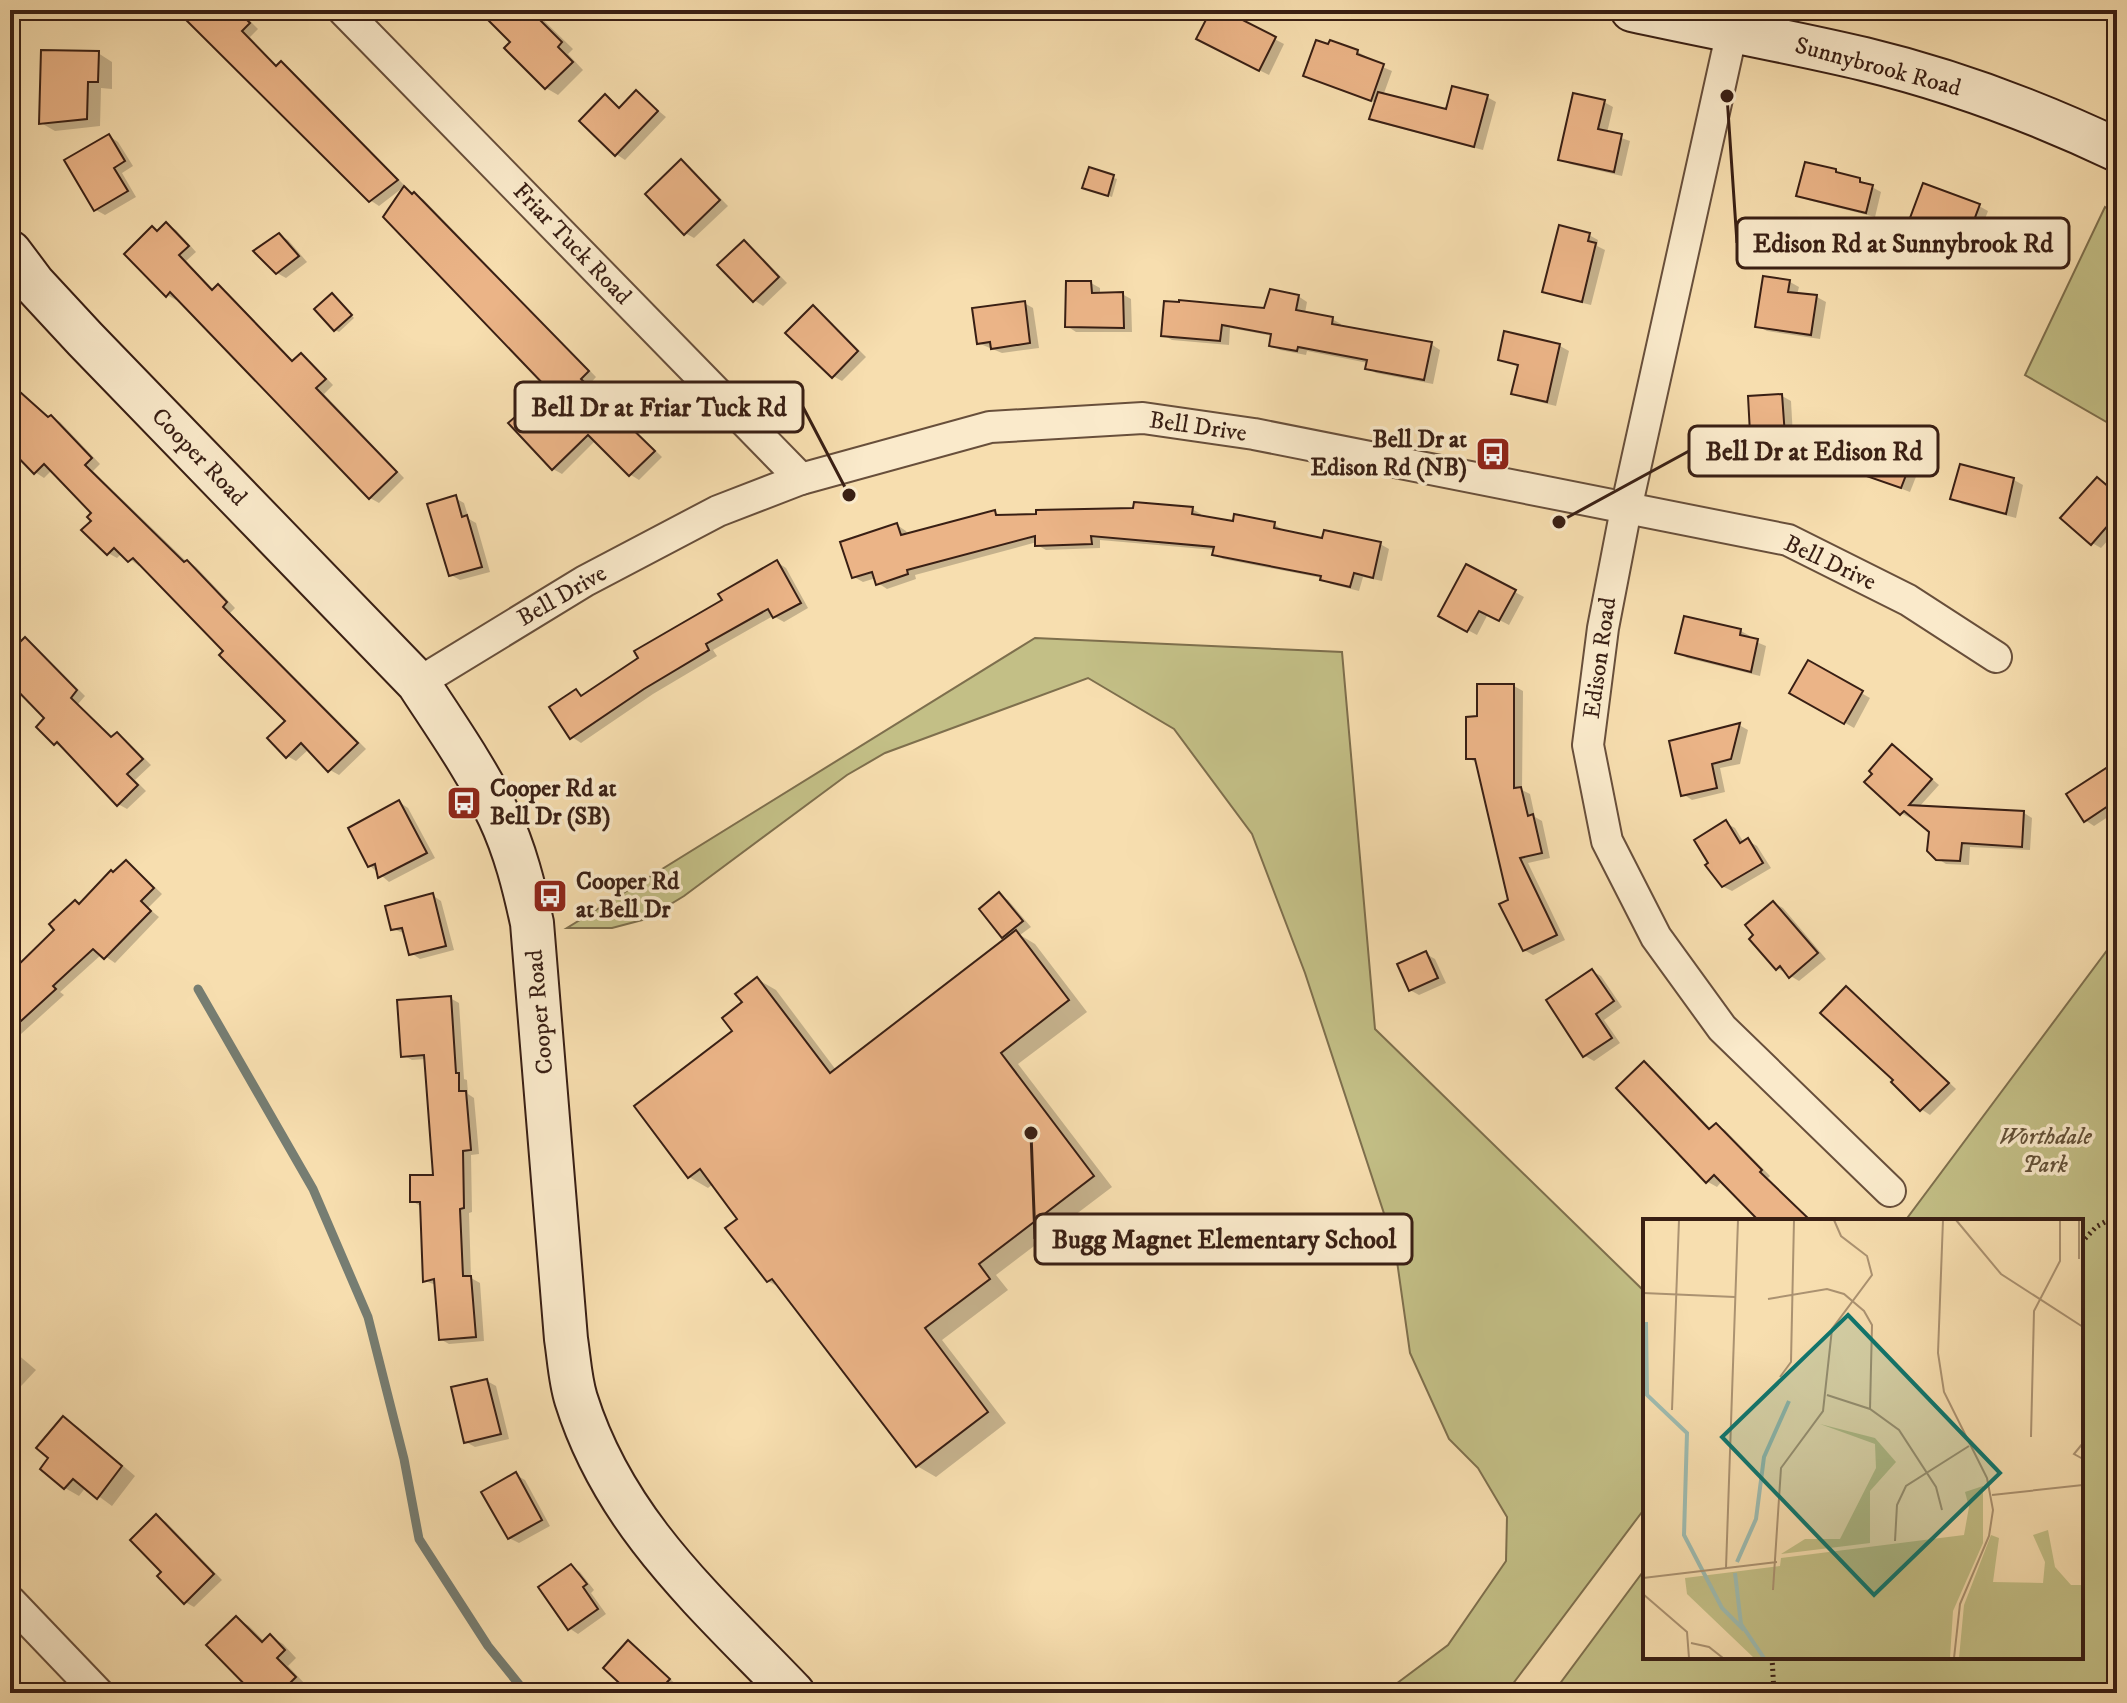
<svg xmlns="http://www.w3.org/2000/svg" width="2127" height="1703" viewBox="0 0 2127 1703" font-family="'IM FELL DW Pica',serif">
  <rect width="100%" height="100%" fill="#f7deaf"/>
  <filter id="stains"><feTurbulence type="fractalNoise" baseFrequency=".0025" numOctaves="4"/><feColorMatrix values="0 0 0 0 .2 0 0 0 0 .09 0 0 0 0 .02 0 0 0 .5 -.17"/></filter>
  <radialGradient id="worn" r=".72"><stop offset=".6" stop-color="#630" stop-opacity="0"/><stop offset="1" stop-color="#630" stop-opacity=".3"/></radialGradient>
  <g fill="#c3bf86" stroke="#7e6f4d" stroke-width="2">
    <polygon points="2105,207 2117,214 2117,428 2025,375"/>
    <polygon points="1035,638 1342,652 1375,1029 1645,1292 1645,1508 1506,1693 1384,1693 1448,1645 1506,1561 1507,1517 1478,1468 1449,1439 1410,1353 1395,1247 1305,973 1252,834 1174,729 1088,678 885,753 847,775 684,896 646,919 612,928 567,928"/>
    <polygon points="2117,937 2117,1693 1553,1693 1645,1569 1645,1657 2081,1657 2081,1221 1905,1221"/>
  </g>
  <g fill="#0003">
    <polygon points="190,10 239,10 258,29 250,37 278,67 281,64 290,69 405,186 379,206 370,200"/>
    <polygon points="481,10 533,10 573,49 568,54 583,70 558,95 546,88 507,48 512,42"/>
    <polygon points="1213,10 1218,10 1284,44 1269,75 1207,44"/>
    <polygon points="1331,42 1358,52 1367,57 1366,60 1392,71 1383,96 1447,111 1487,97 1496,102 1483,150 1380,123 1371,118 1376,103 1305,75"/>
    <polygon points="98,53 112,62 112,89 101,88 100,126 55,131 41,123"/>
    <polygon points="637,93 666,117 625,160 616,154 605,97 621,109"/>
    <polygon points="1604,102 1613,107 1607,133 1630,141 1622,176 1570,164 1561,159"/>
    <polygon points="109,136 118,142 133,166 122,173 136,197 105,215 96,210"/>
    <polygon points="681,161 690,167 728,206 694,238 685,233"/>
    <polygon points="1090,170 1117,179 1112,197 1089,189"/>
    <polygon points="1842,176 1859,180 1881,192 1875,217 1808,200 1799,195"/>
    <polygon points="405,189 423,199 596,377 589,385 662,457 639,480 631,475 596,440 562,474 553,469 551,389"/>
    <polygon points="1979,206 1988,211 1976,243 1913,217"/>
    <polygon points="167,225 176,230 196,252 186,261 214,290 218,287 227,292 294,362 301,355 310,361 333,385 324,394 404,478 379,503 370,498 178,298 176,300 167,295 153,228 158,232"/>
    <polygon points="279,235 288,240 307,262 286,278 277,273"/>
    <polygon points="1589,235 1598,240 1597,246 1605,250 1591,305 1554,296 1545,291"/>
    <polygon points="744,243 753,248 787,283 763,306 754,300"/>
    <polygon points="1790,282 1799,287 1797,295 1817,297 1826,302 1820,339 1767,331 1758,326"/>
    <polygon points="1091,283 1100,288 1100,294 1122,294 1131,299 1132,332 1076,332 1067,326"/>
    <polygon points="1298,296 1307,302 1305,313 1332,319 1341,324 1341,328 1431,344 1440,350 1433,384 1376,373 1367,368 1368,363 1307,351 1306,355 1280,350 1271,345 1273,336 1230,328 1229,345 1172,340 1163,335 1265,310"/>
    <polygon points="336,298 354,318 339,332 335,330"/>
    <polygon points="1024,303 1033,308 1039,348 1002,353 978,343"/>
    <polygon points="813,308 822,313 866,357 842,381 833,376"/>
    <polygon points="1506,333 1560,346 1569,351 1556,406 1523,398 1514,393 1520,367 1500,359"/>
    <polygon points="10,382 50,418 60,422 100,464 93,471 186,561 196,567 235,608 230,613 366,749 339,775 330,770 309,749 296,761 287,756 287,721 226,651 141,563 139,566 122,553 117,558 108,553 94,521 94,513 52,470 44,478 35,472 10,434"/>
    <polygon points="1782,396 1791,401 1794,455 1762,456 1753,451"/>
    <polygon points="1912,459 1921,464 1910,492 1852,470"/>
    <polygon points="1961,466 2014,480 2023,485 2016,518 1962,504 1953,498"/>
    <polygon points="2097,480 2117,494 2117,530 2101,548 2092,543"/>
    <polygon points="455,498 464,503 469,519 476,523 490,572 460,580 451,575"/>
    <polygon points="1192,509 1201,514 1201,518 1234,524 1274,524 1283,530 1283,532 1324,540 1380,544 1389,549 1382,581 1363,577 1359,591 1331,584 1322,578 1223,559 1214,554 1215,550 1100,540 1100,548 1046,550 1037,545 1037,542 915,575 916,579 887,589 878,583 876,578 863,582 854,577 897,525 906,531 908,535 994,512 1004,517"/>
    <polygon points="777,562 786,568 808,608 784,622 773,616 713,650 717,656 653,694 581,743 572,737 576,691 584,696"/>
    <polygon points="1467,566 1524,597 1509,625 1488,614 1477,635 1441,616"/>
    <polygon points="1685,618 1741,631 1750,636 1749,639 1766,646 1760,676 1687,658 1678,652"/>
    <polygon points="10,638 18,646 25,640 34,645 85,696 78,704 114,738 117,734 126,740 151,765 135,780 146,791 127,809 118,804 64,749 55,743 47,718 10,681"/>
    <polygon points="1809,663 1870,698 1854,728 1792,692"/>
    <polygon points="1514,686 1523,691 1522,790 1530,794 1535,817 1542,821 1550,858 1528,863 1565,940 1533,955 1524,950 1477,763 1468,758 1479,718"/>
    <polygon points="1739,725 1748,730 1740,764 1720,768 1725,792 1692,800 1683,794"/>
    <polygon points="1893,746 1939,785 1919,807 2024,813 2032,818 2030,850 1970,847 1969,865 1946,864 1937,858 1931,832 1912,815 1910,818 1901,813"/>
    <polygon points="2117,766 2117,811 2094,826 2085,820"/>
    <polygon points="399,802 408,808 435,858 389,882 370,866"/>
    <polygon points="1726,823 1735,828 1744,843 1748,841 1757,846 1771,868 1732,891 1720,885 1697,840"/>
    <polygon points="126,862 135,868 162,894 148,908 159,917 115,963 102,954 60,992 64,995 10,1044 10,958 20,966 57,930 76,902 81,905"/>
    <polygon points="432,895 441,901 454,950 420,959 411,953 406,934 393,929"/>
    <polygon points="999,895 1008,900 1031,927 1020,935 1035,944 1087,1012 1018,1064 1112,1187 996,1275 1008,1290 942,1340 1006,1423 936,1477 917,1466 782,1289 768,1281 740,1220 713,1184 708,1188 689,1177 735,1032 745,1003 757,979 776,990 836,1070 1007,939 1003,936"/>
    <polygon points="1774,903 1783,908 1826,959 1799,981 1777,968"/>
    <polygon points="1426,954 1435,959 1446,983 1419,995 1410,990"/>
    <polygon points="1592,971 1601,976 1622,1007 1604,1020 1620,1043 1594,1061 1585,1056"/>
    <polygon points="1846,989 1855,994 1956,1089 1930,1115 1921,1109 1895,1080"/>
    <polygon points="450,998 459,1003 464,1079 467,1080 468,1094 474,1098 479,1154 471,1155 472,1212 469,1213 471,1278 480,1283 484,1341 449,1344 440,1339 436,1285 425,1281 422,1207 412,1201 435,1176 426,1059 412,1060 403,1055"/>
    <polygon points="1644,1064 1653,1069 1712,1130 1716,1125 1725,1130 1770,1176 1768,1178 1812,1221 1762,1221 1722,1181 1717,1187 1708,1182 1619,1088"/>
    <polygon points="10,1348 36,1370 10,1398"/>
    <polygon points="487,1381 496,1386 509,1439 475,1447 466,1442"/>
    <polygon points="64,1419 78,1427 135,1476 112,1506 86,1487 79,1496 65,1488"/>
    <polygon points="516,1475 525,1480 550,1526 519,1543 509,1538"/>
    <polygon points="157,1517 166,1522 222,1580 194,1607 185,1602 163,1572"/>
    <polygon points="571,1567 580,1572 594,1590 591,1593 606,1614 578,1634 569,1628"/>
    <polygon points="237,1619 249,1626 265,1642 270,1636 283,1644 296,1658 288,1666 306,1685 299,1693 256,1693"/>
    <polygon points="629,1643 678,1686 676,1687 681,1693 633,1693"/>
  </g>
  <g fill="none" stroke-linecap="round" stroke-linejoin="round">
    <polyline stroke="#767d72" stroke-width="9" points="198,989 313,1189 368,1317 404,1459 419,1539 488,1646 526,1693"/>
  </g>
  <g fill="#ebb487" stroke="#391f14" stroke-width="2">
    <polygon points="176,10 237,10 250,23 242,31 276,66 281,61 398,180 369,202"/>
    <polygon points="478,10 530,10 562,42 558,47 573,62 545,89 504,48 510,42"/>
    <polygon points="1211,10 1223,10 1276,37 1259,71 1196,39"/>
    <polygon points="1316,40 1328,44 1330,40 1358,50 1357,54 1384,64 1371,101 1303,76"/>
    <polygon points="41,50 99,51 98,82 88,82 87,119 39,124"/>
    <polygon points="1452,86 1488,95 1474,147 1369,119 1378,92 1446,109"/>
    <polygon points="636,90 658,111 615,156 579,121 605,94 619,108"/>
    <polygon points="1573,93 1605,100 1598,129 1622,134 1614,172 1558,160"/>
    <polygon points="109,134 125,161 114,168 128,191 94,211 64,160"/>
    <polygon points="681,159 720,200 684,235 645,194"/>
    <polygon points="1805,162 1836,169 1836,172 1860,178 1860,182 1873,185 1866,213 1796,196"/>
    <polygon points="1089,167 1114,175 1108,196 1082,188"/>
    <polygon points="1923,183 1980,204 1967,239 1910,218"/>
    <polygon points="404,186 412,194 414,192 589,371 581,379 655,451 629,476 588,435 552,470 508,423 548,389 383,217"/>
    <polygon points="166,222 189,246 179,255 212,290 218,284 292,361 301,353 326,379 316,388 397,472 369,499 170,292 166,297 124,254 152,226 157,231"/>
    <polygon points="1559,225 1590,233 1588,241 1596,243 1582,302 1542,292"/>
    <polygon points="279,233 299,256 276,274 253,251"/>
    <polygon points="744,240 779,277 753,302 717,265"/>
    <polygon points="1763,276 1790,280 1788,292 1817,295 1811,335 1755,327"/>
    <polygon points="1066,281 1091,281 1092,293 1123,292 1124,328 1065,327"/>
    <polygon points="1270,289 1299,295 1296,310 1333,317 1332,324 1432,342 1424,380 1365,369 1367,360 1298,347 1297,351 1269,346 1271,334 1222,325 1220,341 1161,336 1164,301 1179,302 1179,300 1264,308"/>
    <polygon points="332,293 352,315 334,331 314,309"/>
    <polygon points="1025,301 1030,343 991,349 990,342 977,344 972,308"/>
    <polygon points="813,305 858,351 832,378 785,333"/>
    <polygon points="1504,331 1560,344 1547,402 1511,394 1518,365 1498,360"/>
    <polygon points="10,383 48,417 51,415 92,458 85,465 184,562 187,560 227,602 223,607 358,743 328,772 301,743 286,758 267,738 285,721 219,655 223,651 133,558 128,562 114,548 107,555 81,530 91,521 87,517 91,513 44,464 34,474 10,449"/>
    <polygon points="1782,394 1786,450 1751,452 1748,396"/>
    <polygon points="1862,438 1913,457 1901,488 1849,470"/>
    <polygon points="1960,464 2014,478 2006,514 1950,499"/>
    <polygon points="2097,477 2117,494 2117,515 2091,545 2060,518"/>
    <polygon points="456,495 462,517 467,515 482,567 449,576 427,504"/>
    <polygon points="1134,502 1193,507 1192,514 1233,521 1234,514 1275,522 1274,528 1322,538 1324,530 1381,542 1373,578 1354,573 1350,587 1320,580 1321,576 1212,555 1214,547 1091,536 1092,544 1035,546 1035,536 907,570 908,574 876,585 872,572 852,578 840,542 897,523 901,535 995,510 996,515 1036,514 1036,510 1133,508"/>
    <polygon points="777,560 801,603 773,618 768,609 706,644 709,650 644,689 570,739 549,707 576,689 581,696 638,658 634,651 722,600 718,594"/>
    <polygon points="1466,564 1516,590 1499,621 1479,611 1467,632 1438,616"/>
    <polygon points="1684,616 1741,629 1740,635 1758,639 1751,672 1675,653"/>
    <polygon points="25,637 77,690 71,698 111,737 117,732 143,759 127,774 138,785 117,806 57,742 54,745 36,727 44,718 10,683 10,652"/>
    <polygon points="1808,660 1863,691 1844,724 1789,693"/>
    <polygon points="1477,684 1514,684 1514,788 1521,787 1528,816 1533,814 1542,853 1520,858 1557,935 1523,951 1499,904 1508,900 1475,759 1466,759 1466,717 1477,716"/>
    <polygon points="1740,723 1731,759 1712,764 1717,788 1681,796 1669,741"/>
    <polygon points="1892,744 1932,779 1909,805 2024,811 2022,847 1962,843 1960,861 1936,860 1927,851 1929,832 1904,811 1900,815 1864,782 1872,774 1869,771"/>
    <polygon points="2117,761 2117,800 2084,822 2066,794"/>
    <polygon points="399,800 427,853 378,878 375,864 368,867 348,828"/>
    <polygon points="1726,820 1740,843 1748,838 1763,863 1722,887 1705,865 1708,863 1694,840"/>
    <polygon points="126,860 154,888 141,901 151,911 104,959 93,949 53,986 56,989 10,1031 10,973 54,930 49,924 75,900 79,904 111,870 113,872"/>
    <polygon points="999,892 1023,921 1002,938 979,909"/>
    <polygon points="433,893 446,946 409,955 402,928 391,930 385,906"/>
    <polygon points="1773,901 1818,953 1789,978 1780,966 1776,970 1749,939 1753,935 1745,925"/>
    <polygon points="1016,930 1069,1000 1001,1053 1094,1176 979,1264 990,1279 925,1328 988,1412 916,1467 772,1279 767,1282 725,1228 737,1219 700,1169 688,1178 634,1106 732,1031 722,1018 742,1002 735,994 757,977 830,1073"/>
    <polygon points="1426,951 1438,978 1409,991 1397,964"/>
    <polygon points="1592,969 1614,1001 1596,1014 1612,1038 1583,1057 1546,1000"/>
    <polygon points="1846,986 1949,1083 1920,1111 1891,1082 1893,1080 1820,1013"/>
    <polygon points="451,996 456,1073 459,1073 459,1091 466,1091 471,1150 463,1151 464,1208 460,1209 463,1276 471,1276 476,1337 439,1340 434,1279 423,1282 420,1202 410,1202 410,1175 433,1175 424,1055 401,1057 397,1000"/>
    <polygon points="1644,1061 1709,1129 1716,1123 1762,1170 1760,1172 1811,1221 1759,1221 1714,1175 1706,1183 1616,1088"/>
    <polygon points="487,1379 501,1434 464,1443 451,1387"/>
    <polygon points="63,1416 122,1466 97,1499 73,1479 64,1489 40,1469 48,1458 36,1448"/>
    <polygon points="516,1472 542,1520 508,1539 481,1492"/>
    <polygon points="156,1514 214,1574 184,1604 157,1576 161,1572 130,1540"/>
    <polygon points="571,1564 587,1584 583,1587 598,1609 568,1630 538,1587"/>
    <polygon points="236,1616 262,1642 270,1634 285,1650 277,1658 296,1677 280,1693 253,1693 206,1645"/>
    <polygon points="628,1640 670,1679 657,1693 630,1693 603,1668"/>
  </g>
  <g fill="none" stroke-linecap="round" stroke-linejoin="round">
    <g stroke="#684f3b" stroke-width="34">
      <g id="street">
        <polyline points="343,10 801,479"/>
        <polyline points="1732,31 1626,509 1603,628 1588,745 1607,841 1656,937 1722,1028 1890,1191"/>
        <polyline points="418,683 585,581 718,511 801,479 990,427 1143,418 1254,434 1788,540 1908,600 1996,657"/>
        <polyline points="10,1601 98,1693"/>
      </g>
    </g>
    <g stroke="#391f14" stroke-width="46">
      <g id="secondary">
        <path d="M1632,10C1709,27 1788,41 1864,59C1951,80 2037,112 2117,150"/>
        <path d="M10,252L34,284L85,339L418,683C446,726 477,770 499,816C515,850 524,886 532,923L566,1339C569,1358 570,1380 576,1399C615,1524 706,1602 793,1693"/>
      </g>
    </g>
    <g stroke="#391f14" stroke-width="5" stroke-dasharray="2 4" stroke-linecap="butt">
      <polyline points="2081,1243 2096,1227 2117,1215"/>
      <polyline points="1772,1657 1774,1693"/>
    </g>
    <use href="#street" stroke="#faeacb" stroke-width="30"/>
    <use href="#secondary" stroke="#faeacb" stroke-width="42"/>
  </g>
  <defs>
    <g id="bus-square" transform="scale(1.8)"><rect x="-9" y="-9" width="18" height="18" rx="4" fill="#8f2418" stroke="#faeacb"/><path d="M-5-6H5V4H4V6H2V4H-2V6H-4V4H-5ZM-3.5-4V0h7V-4ZM-3.5 1.2v1.5H-2V1.2ZM2 1.2v1.5H3.5V1.2Z" fill="#fff"/></g>
  </defs>
  <g fill-rule="evenodd">
    <use href="#bus-square" x="1493" y="454"/>
    <use href="#bus-square" x="464" y="803"/>
    <use href="#bus-square" x="550" y="896"/>
  </g>
  <g text-anchor="middle" dominant-baseline="central" stroke-width="7" stroke-linejoin="round" paint-order="stroke">
    <g font-size="24" fill="#391f14" stroke="#faeacb">
      <text transform="translate(1878 67) rotate(15)">Sunnybrook Road</text>
      <text transform="translate(572 244) rotate(46)">Friar Tuck Road</text>
      <text transform="translate(1198 427) rotate(8)">Bell Drive</text>
      <text transform="translate(199 457) rotate(46)">Cooper Road</text>
      <text transform="translate(1830 563) rotate(25)">Bell Drive</text>
      <text transform="translate(562 596) rotate(-30)">Bell Drive</text>
      <text transform="translate(1600 658) rotate(-82)">Edison Road</text>
      <text transform="translate(540 1012) rotate(-95)">Cooper Road</text>
    </g>
    <g font-size="24" font-weight="bold" fill="#391f14" stroke="#faeacb" text-anchor="start">
      <text x="1467" y="440" text-anchor="end">Bell Dr at<tspan x="1467" dy="28">Edison Rd (NB)</tspan></text>
      <text x="490" y="789">Cooper Rd at<tspan x="490" dy="28">Bell Dr (SB)</tspan></text>
      <text x="576" y="882">Cooper Rd<tspan x="576" dy="28">at Bell Dr</tspan></text>
    </g>
    <g font-size="24" font-style="italic" fill="#624f36" stroke="#faeacb">
      <text x="2045" y="1137">Worthdale<tspan x="2045" dy="28">Park</tspan></text>
    </g>
  </g>
  <g transform="translate(1643 1219)">
    <rect width="440" height="440" fill="#f7deaf"/>
    <path d="M177,205L232,219L253,243L227,272V324L138,335L162,320H197L233,249L232,225ZM340,267V324L310,392L307,439H111L44,375L42,359L137,347L138,339L321,316L326,288L322,273ZM405,311L412,348L428,366H440V439H316L321,386L348,316L356,319L350,363L400,364L402,343L390,316Z" fill="#c3bf86"/>
    <path fill="none" stroke="#9ebbb0" stroke-width="4" d="M3,103L4,176L44,214L41,316L79,389L101,411M94,343L113,300L121,238L146,182M92,354L98,405L121,439"/>
    <path fill="none" stroke="#ab9271" stroke-width="2" d="M300,1L295,134L301,173L344,259L350,291L346,317L317,385L311,439M313,1L358,55L440,108M436,40V1M0,74L92,78M125,80L184,70L201,75L221,92L229,106L227,190M137,158L148,143L151,1M184,176L227,190L256,211L293,268L299,291M29,191L36,1M388,218L391,92L417,42V1M440,224L431,235L440,240M349,276L440,266M252,322L254,286L263,267L326,227M83,349L95,1M0,359L134,343M130,371L138,249L180,192L189,110L229,56L224,37L198,17L191,1M0,375L44,413L46,439M48,424L66,428L80,439"/>
    <path fill="#0f766e" fill-opacity="0.15" stroke="#0f766e" stroke-width="4" d="M205,96L357,254L231,376L79,218Z"/>
    <rect width="440" height="440" fill="none" stroke="#391f14" stroke-width="4"/>
  </g>
  <path fill="none" stroke="#391f14" stroke-width="3" d="M1727 96L1737 243M849 495L803 407M1559 522L1689 451M1031 1133L1035 1239"/>
  <g fill="#391f14" stroke="#faeacb" stroke-width="3">
    <circle cx="1727" cy="96" r="8"/>
    <circle cx="849" cy="495" r="8"/>
    <circle cx="1559" cy="522" r="8"/>
    <circle cx="1031" cy="1133" r="8"/>
  </g>
  <g fill="#faeacb" stroke="#391f14" stroke-width="3">
    <rect x="1737" y="218" width="332" height="50" rx="8"/>
    <rect x="515" y="382" width="288" height="50" rx="8"/>
    <rect x="1689" y="426" width="249" height="50" rx="8"/>
    <rect x="1035" y="1214" width="377" height="50" rx="8"/>
  </g>
  <g font-size="26" text-anchor="middle" font-weight="bold" fill="#391f14">
    <text x="1903" y="252">Edison Rd at Sunnybrook Rd</text>
    <text x="659" y="416">Bell Dr at Friar Tuck Rd</text>
    <text x="1814" y="460">Bell Dr at Edison Rd</text>
    <text x="1224" y="1248">Bugg Magnet Elementary School</text>
  </g>
  <rect width="2127" height="1703" fill="none" stroke="#f7deaf" stroke-width="40"/>
  <rect x="12" y="12" width="2103" height="1679" fill="none" stroke="#391f14" stroke-width="4"/>
  <rect x="20" y="20" width="2087" height="1663" fill="none" stroke="#391f14" stroke-width="2"/>
  <rect width="100%" height="100%" filter="url(#stains)"/>
  <rect width="100%" height="100%" fill="url(#worn)"/>
</svg>
